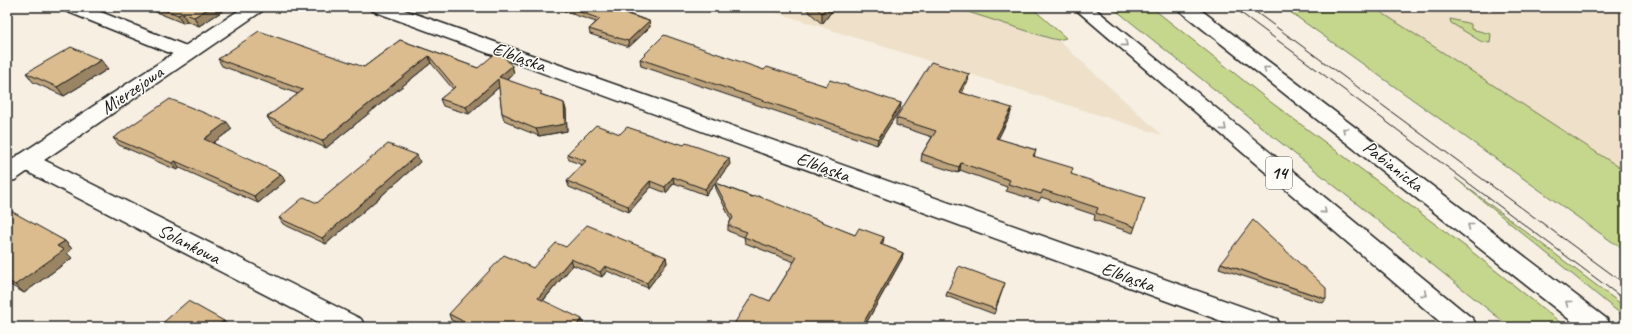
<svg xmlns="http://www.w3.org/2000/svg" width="1632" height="334" viewBox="0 0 1632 334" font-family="Caveat,sans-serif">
  <rect width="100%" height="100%" fill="#f6efe2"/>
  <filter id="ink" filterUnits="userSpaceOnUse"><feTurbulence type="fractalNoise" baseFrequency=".025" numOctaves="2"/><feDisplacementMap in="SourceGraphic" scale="8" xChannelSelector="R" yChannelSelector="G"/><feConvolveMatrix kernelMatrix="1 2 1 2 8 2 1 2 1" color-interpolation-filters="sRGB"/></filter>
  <g filter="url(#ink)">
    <g fill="#eee0c9">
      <polygon points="759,7 960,7 1049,38 1058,40 1162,135"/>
      <polygon points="1283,7 1625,7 1625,250 1520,175"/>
    </g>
    <g fill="#c5d78c" stroke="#707a54">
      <polygon points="960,7 1031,7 1066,38 1058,40 1049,38 965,11"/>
      <polygon points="1112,7 1151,7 1272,103 1466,247 1566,327 1510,327"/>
      <polygon points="1283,7 1373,7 1625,171 1625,251"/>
      <polygon points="1450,19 1471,24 1471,29 1491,34 1490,43 1482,42 1451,23"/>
      <polygon points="1455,178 1625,307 1625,317 1612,307"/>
    </g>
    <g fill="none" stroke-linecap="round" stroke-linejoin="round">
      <g stroke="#1c1c1c" stroke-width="3">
        <g id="minor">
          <polygon points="63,7 88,7 194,49 197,53 194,57 187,59 180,57 66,11"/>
          <polygon points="370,7 396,7 1277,319 1281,327 1238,327 373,11"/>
          <polygon points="26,153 34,155 361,319 365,327 328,327 18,167 15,161 18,155"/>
        </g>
      </g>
      <g stroke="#1c1c1c" stroke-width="3">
        <polygon id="tertiary" points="244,7 265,7 262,11 15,180 7,182 7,163"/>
      </g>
      <g stroke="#1c1c1c" stroke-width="3">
        <g id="primary">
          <polygon points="1073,7 1093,7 1473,319 1477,327 1446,327"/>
          <polygon points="1177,7 1197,7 1607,319 1611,327 1579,327 1180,11"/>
        </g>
      </g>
      <use href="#minor" fill="#fdfcf7" fill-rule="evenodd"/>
      <use href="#tertiary" fill="#fdfcf7" fill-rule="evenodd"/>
      <use href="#primary" fill="#fdfcf7" fill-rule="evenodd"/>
      <g stroke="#1c1c1c" stroke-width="1">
        <polyline points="1233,7 1625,300"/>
        <polyline points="1249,7 1625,284"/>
      </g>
    </g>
    <g fill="#bba27a" stroke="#1c1c1c">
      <polygon points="149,7 229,7 199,26 187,21 183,23 151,10"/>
      <polygon points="551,7 629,7 623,12 649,21 650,27 629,47 590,34 589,29 596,22"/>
      <polygon points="804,7 835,7 822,24"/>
      <polygon points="400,40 478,68 512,66 514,73 507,80 543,95 564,103 566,110 567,131 539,136 514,126 513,124 504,120 502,113 499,87 469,114 443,106 440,99 453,89 431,63 326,148 272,124 267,117 298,94 222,66 218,59 364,67"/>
      <polygon points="640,59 764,70 826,86 901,103 900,109 877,145 641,66"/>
      <polygon points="108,69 64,96 33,82 26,73"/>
      <polygon points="969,74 968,81 961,92 1010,115 998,139 1036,150 1034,157 1071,174 1135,227 1133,233 1094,220 1095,215 1041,197 1039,201 1006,191 1007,187 960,170 958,173 921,161 922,154 932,137 896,125 896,118"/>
      <polygon points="232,129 213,143 285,181 258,203 180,168 177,170 119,145 113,138"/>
      <polygon points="620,134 730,164 715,183 855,235 883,243 882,245 903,253 902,259 864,327 732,327 770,301 794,262 745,243 744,237 728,231 728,225 731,220 716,189 715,184 706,195 674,183 666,193 651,187 629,212 569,187 567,181 583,165 569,160 567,154"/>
      <polygon points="420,162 326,244 283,224 279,218"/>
      <polygon points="7,213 65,241 72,249 67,253 72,258 24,293 7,283"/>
      <polygon points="566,247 666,257 667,263 648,288 607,271 602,277 573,265 543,301 584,324 581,327 465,327 451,320 449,314 533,268"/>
      <polygon points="1221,263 1326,299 1323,303 1219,268"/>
      <polygon points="1005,283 994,314 946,296 947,292"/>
    </g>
    <g fill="#998463" stroke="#1c1c1c">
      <polygon points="211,7 229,7 199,26 194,17"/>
      <polygon points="621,7 629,7 618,16 617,11"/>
      <polygon points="827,7 835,7 822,24 822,13"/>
      <polygon points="182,13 187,21 183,23 178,15"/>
      <polygon points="649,21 650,27 629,47 628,41"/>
      <polygon points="429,56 431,63 326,148 322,141"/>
      <polygon points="101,60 108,69 64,96 57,87"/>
      <polygon points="512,66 514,73 502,84 499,77"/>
      <polygon points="969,74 968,81 958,98 959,92"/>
      <polygon points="498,79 500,86 469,114 466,107"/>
      <polygon points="564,103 566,110 567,131 539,136 536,129"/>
      <polygon points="901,103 900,109 877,145 878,139"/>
      <polygon points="1012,108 1010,115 995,145 996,138"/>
      <polygon points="227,122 232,129 209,146 204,139"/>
      <polygon points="417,155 420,162 326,244 322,238"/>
      <polygon points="729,158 730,164 706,195 705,189"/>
      <polygon points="175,161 180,168 177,170 172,163"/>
      <polygon points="961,163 960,170 958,173 959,167"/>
      <polygon points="281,174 285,181 258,203 254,196"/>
      <polygon points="673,177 674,183 666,193 665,187"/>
      <polygon points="650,181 651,187 629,212 628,206"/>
      <polygon points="884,237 883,243 879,250 880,244"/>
      <polygon points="65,241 72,249 67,253 72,258 24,293 15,285 57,246"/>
      <polygon points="903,253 902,259 864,327 861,327"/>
      <polygon points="666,257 667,263 648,288 647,283"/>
      <polygon points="571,259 573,265 540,304 538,298"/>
      <polygon points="605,266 607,271 602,277 600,272"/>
      <polygon points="582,319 584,324 581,327 575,327"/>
      <polygon points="224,321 227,325 225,327 216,327"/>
    </g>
    <g fill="#dabc8e" stroke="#1c1c1c">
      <polygon points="158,7 211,7 194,17 182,13 178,15"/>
      <polygon points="566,7 621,7 617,11 649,21 628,41 589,29 600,19"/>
      <polygon points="815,7 827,7 822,13"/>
      <polygon points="259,31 364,67 400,40 478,68 497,52 501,53 512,66 499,77 542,92 540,94 564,103 565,124 536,129 512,119 511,117 502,113 498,79 466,107 440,99 455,87 429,56 322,141 267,117 303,90 218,59"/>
      <polygon points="664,35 764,70 767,67 826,86 830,80 901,103 878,139 640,59"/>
      <polygon points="71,47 101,60 57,87 26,73"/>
      <polygon points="931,62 969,74 959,92 1012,108 996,138 1036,150 1033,156 1073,168 1071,174 1145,198 1135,227 1096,213 1098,208 1043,190 1041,194 1008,184 1010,180 961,163 959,167 922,154 936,131 896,118"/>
      <polygon points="170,99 227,122 204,139 281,174 254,196 175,161 172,163 113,138"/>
      <polygon points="596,125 620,134 627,127 677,144 678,143 684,145 686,143 729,158 705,189 673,177 665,187 650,181 628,206 567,181 586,161 567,154"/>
      <polygon points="388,144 417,155 322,238 279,218 304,197 317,203"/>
      <polygon points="715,183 752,197 758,196 855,235 859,228 884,237 880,244 903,253 861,327 732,327 753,294 770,301 797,257 744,237 747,232 728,225 733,218"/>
      <polygon points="11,211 65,241 57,246 64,250 15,285 7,280 7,213"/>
      <polygon points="1253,220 1326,288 1326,299 1221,263"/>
      <polygon points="587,225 666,257 647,283 605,266 600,272 571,259 538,298 582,319 575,327 474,327 449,314 504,255 533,268 556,243 566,247"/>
      <polygon points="959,266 1005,283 995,309 947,292"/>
      <polygon points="188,301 224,321 216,327 158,327"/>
    </g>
    <defs><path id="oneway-chevron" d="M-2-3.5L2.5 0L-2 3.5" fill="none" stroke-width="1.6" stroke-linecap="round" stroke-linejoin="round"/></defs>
    <g stroke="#989794">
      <use href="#oneway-chevron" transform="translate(1125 44) rotate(40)"/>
      <use href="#oneway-chevron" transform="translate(1266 69) rotate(-142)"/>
      <use href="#oneway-chevron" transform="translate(1224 128) rotate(40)"/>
      <use href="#oneway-chevron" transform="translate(1345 130) rotate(-142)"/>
      <use href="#oneway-chevron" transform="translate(1324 211) rotate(40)"/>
      <use href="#oneway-chevron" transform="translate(1470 226) rotate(-142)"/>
      <use href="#oneway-chevron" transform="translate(1424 294) rotate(40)"/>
      <use href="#oneway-chevron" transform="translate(1568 303) rotate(-142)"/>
    </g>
  </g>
  <g text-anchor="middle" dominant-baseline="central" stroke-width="3" stroke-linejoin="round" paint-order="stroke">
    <rect fill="#fdfcf7" stroke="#605f5e" stroke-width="1" x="1266" y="157" width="26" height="32" rx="3"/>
    <g font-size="18" font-weight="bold" fill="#1c1c1c">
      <text x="1279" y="173">14</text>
    </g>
    <g font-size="19" fill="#1c1c1c" stroke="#fdfcf7">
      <text transform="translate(519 57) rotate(20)">Elbląska</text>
      <text transform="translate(132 90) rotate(-34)">Mierzejowa</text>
      <text transform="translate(1393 166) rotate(38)">Pabianicka</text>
      <text transform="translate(823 167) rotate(20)">Elbląska</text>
      <text transform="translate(189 244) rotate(27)">Solankowa</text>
      <text transform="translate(1128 277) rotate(20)">Elbląska</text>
    </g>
  </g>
  <rect width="1632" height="334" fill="none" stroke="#fdfcf7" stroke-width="24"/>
  <rect x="12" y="12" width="1608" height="310" fill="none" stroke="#1c1c1c" stroke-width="1.5" filter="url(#ink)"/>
</svg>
